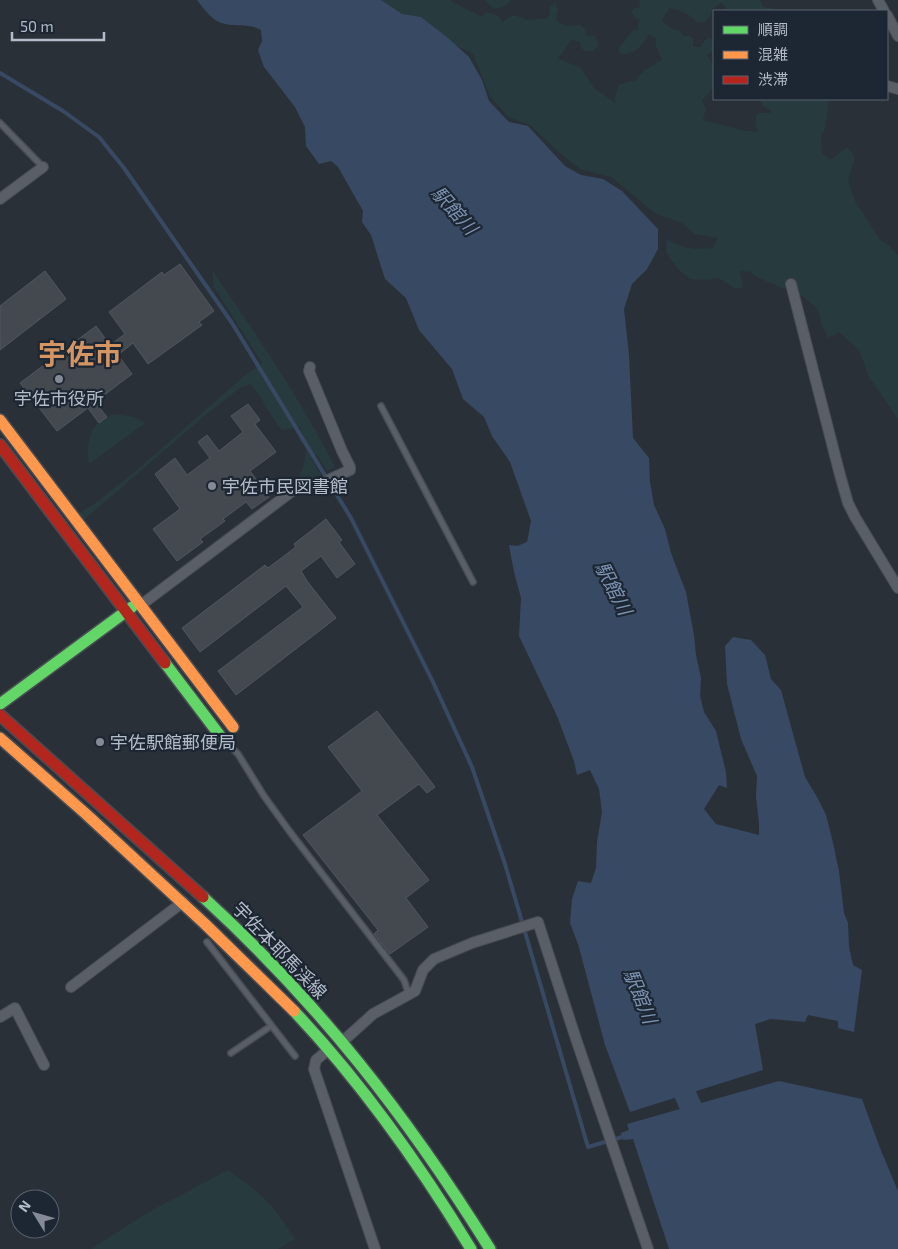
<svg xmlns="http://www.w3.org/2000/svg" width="898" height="1249" viewBox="0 0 898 1249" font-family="'Exo 2','Noto Sans JP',sans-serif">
  <rect width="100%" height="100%" fill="#2a3038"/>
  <g fill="#273a3e">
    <path d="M379,0H449L482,17L486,12L497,15L503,23L506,19L514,15L528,20L548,18L550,14L549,7L555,3L558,9L556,18C561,28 571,26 581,25L586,30V36H595L598,42V46L593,51H586L581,48L580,42L571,40L562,54L557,58L581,68L594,88L617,104L614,98L619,85L631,81L635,82C641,70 651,67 662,60L656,47V39L649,34C642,46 636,54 621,54L618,50L632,31L638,30V23L640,19H636L631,12L634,8L640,7L639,0H760L763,7L789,11H725L726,7L721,3L712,9L711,15L705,22H697C690,14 680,10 669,8L662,21L672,29L679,30L683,36H690L693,39V47H701L705,40L709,38L714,40V51L706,55C714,62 718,78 713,87C711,92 705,97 702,100L706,109L703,120L745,131L758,132L756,128V116L760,113H770L772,111L763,106L759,99H829L825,129L821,135L822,154L830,159C838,156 840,150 848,148L855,157L848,181L855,201L881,241L888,245L898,255V419L869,377L859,350L839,332L828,338L821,323L820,315L816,307L802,296L759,278L750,272L740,271L743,287L736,289L718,278L707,280L690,279L678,269L666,253L667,239C685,249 693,250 713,248L718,238L695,234L682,223L655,213L611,177L580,169L556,150L530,125L508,117L490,96L473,54L399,16Z"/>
    <polygon points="484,0 512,0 503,7 494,9"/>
    <path d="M212,270C257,335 299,397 335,467L327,471L317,455L311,458L321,475L302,480L299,475L303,468L307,448L299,440L301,427L282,430C269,415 263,398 251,384L240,388L203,417L84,520L79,513L94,504L137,470L244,376L262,363L214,287Z"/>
    <path d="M115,414L134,417L145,423L89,464C85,441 91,421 115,414Z"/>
    <polygon points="228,1170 254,1189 272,1206 295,1239 278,1249 91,1249 147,1213"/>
  </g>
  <g fill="#384963">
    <path d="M197,0H381L402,14L421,17L448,38L469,57L482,80L489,101L509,122L528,126L565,166L581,175L603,179L622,191L658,229V249L647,269L632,284L624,309L629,355L633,438L649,458L650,482L654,505L665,529L671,553L686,592L694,635L696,655L701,678L700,696L704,712L716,731L726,772L727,788L719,785L704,809L716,824L759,835V823L756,797L757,776L741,739L727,684L725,646L733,637L751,640L765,655L771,679L781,690L805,777L817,797L826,815L833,843L839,871L844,913L848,923L849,947L853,965L862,970L854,1032L838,1028V1021L808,1015L805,1022L771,1019L755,1024L763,1070L630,1112L605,1045L578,944L570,923L572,899L578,881L591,883L596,868L597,842L602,812L599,789L590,770L577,775L574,761L557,716L519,636L521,598L514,572L509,545L517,546L527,542L531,521L510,462L492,436L484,417L463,399L452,369L419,330L406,298L385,279L371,235L362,222L363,211L338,167L331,161L319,164L306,146L305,127L295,107L264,67L258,50L262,41L261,30C249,23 238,27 225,24C213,22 204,9 197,0Z"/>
    <polygon points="779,1081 862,1099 880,1148 898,1191 898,1249 669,1249 633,1139 623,1140 621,1133 629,1130 627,1124"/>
  </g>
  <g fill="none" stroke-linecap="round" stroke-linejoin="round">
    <polyline stroke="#384963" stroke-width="4" points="0,73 63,111 99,137 124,168 232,323 351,518 433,682 472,767 505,864 588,1147 622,1137"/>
    <polyline stroke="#384963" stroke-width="22" points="673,1067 703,1134"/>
  </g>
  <g fill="#444950" stroke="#52575f">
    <polygon points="180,264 214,311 199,322 202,325 148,364 133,343 118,355 132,374 95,402 107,417 99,423 88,408 57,431 20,383 96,326 110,345 125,334 109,312 162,272 164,275"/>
    <polygon points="45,271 66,299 0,350 0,306"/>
    <polygon points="248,404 260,420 255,424 276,452 250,471 269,497 252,509 246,502 223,519 225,521 200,539 203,542 177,561 153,529 180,509 155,474 175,458 187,475 210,458 198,442 207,435 219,451 243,432 231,416"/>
    <polygon points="326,519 342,540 339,542 355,564 337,578 321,556 301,571 307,581 336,618 236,695 218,671 303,607 286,586 200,652 182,628 265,565 268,568 296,547 294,544"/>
    <polygon points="377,711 435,787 427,793 419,784 377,815 429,880 406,898 428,927 390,954 374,934 378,930 303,835 362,791 328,747"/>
  </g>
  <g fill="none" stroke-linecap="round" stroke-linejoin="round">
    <g stroke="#484c53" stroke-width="8">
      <g id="lane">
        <polyline points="0,123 43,167"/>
        <polyline points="381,406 473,582"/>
        <polyline points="222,738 238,754 264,796 290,832 404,980 409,995"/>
        <polyline points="207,942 295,1056"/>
        <polyline points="231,1053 271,1026"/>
      </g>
    </g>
    <g stroke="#484c53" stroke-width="12">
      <g id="street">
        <polyline points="878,0 884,11"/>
        <polyline points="887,15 898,36"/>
        <polyline points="887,86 898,89"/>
        <polyline points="0,199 43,167"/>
        <polyline points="791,284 840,475 848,503 855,517 898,588"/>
        <polyline points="141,605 299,486 324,482 350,470 350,467 342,451 309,371 310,367"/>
        <polyline points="71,987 183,902"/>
        <polyline points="0,1017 15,1008 44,1065"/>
        <polyline points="342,1042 373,1014 415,991 423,970 434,959 472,943 538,922 576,1039 648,1249"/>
        <polyline points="328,1050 316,1060 314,1069 375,1249"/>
      </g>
    </g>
    <g stroke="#484c53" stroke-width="14">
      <g id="fast">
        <polyline points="165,663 221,737"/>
        <polyline points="0,704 132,607"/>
        <path d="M203,897C319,1003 407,1116 490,1249"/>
        <path d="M294,1011C362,1083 420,1165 471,1249"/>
      </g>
    </g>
    <g stroke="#484c53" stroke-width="14">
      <g id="slow">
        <polyline points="0,420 233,727"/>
        <polyline points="0,738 86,814 205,924 294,1011"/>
      </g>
    </g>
    <g stroke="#484c53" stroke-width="14">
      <g id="jam">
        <polyline points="0,445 165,663"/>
        <polyline points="0,715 203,897"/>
      </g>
    </g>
    <use href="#lane" stroke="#5a5e66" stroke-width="5"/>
    <use href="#street" stroke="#5a5e66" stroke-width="10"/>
    <use href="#fast" stroke="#63d668" stroke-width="11"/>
    <use href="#slow" stroke="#ff974d" stroke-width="11"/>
    <use href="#jam" stroke="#b3261e" stroke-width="11"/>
  </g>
  <g fill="#848b96" stroke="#1d2633" stroke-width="2">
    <circle cx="59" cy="379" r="5"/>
    <circle cx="212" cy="486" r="5"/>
    <circle cx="100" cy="742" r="5"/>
  </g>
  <g text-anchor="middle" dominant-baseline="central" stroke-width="4.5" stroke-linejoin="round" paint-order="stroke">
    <g font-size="18" fill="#b4bcc9" stroke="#1d2633" text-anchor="start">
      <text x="59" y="398" text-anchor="middle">宇佐市役所</text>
      <text x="222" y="486">宇佐市民図書館</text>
      <text x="110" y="742">宇佐駅館郵便局</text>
    </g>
    <g font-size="18" fill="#b4bcc9" stroke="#1d2633">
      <text transform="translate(280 950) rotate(46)">宇佐本耶馬渓線</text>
    </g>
    <g font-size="19" font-style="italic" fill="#7c92b1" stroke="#1d2633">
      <text transform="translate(455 210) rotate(48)">駅館川</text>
      <text transform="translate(614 588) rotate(63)">駅館川</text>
      <text transform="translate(641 996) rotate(68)">駅館川</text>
    </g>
    <g font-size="28" font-weight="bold" fill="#d59563" stroke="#1d2633">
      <text x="80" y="353">宇佐市</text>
    </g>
  </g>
  <rect x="713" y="10" width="175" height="90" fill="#1d2633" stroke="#59626f"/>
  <rect x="723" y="26" width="25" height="8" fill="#63d668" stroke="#59626f"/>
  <text x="758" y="35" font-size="15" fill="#b4bcc9">順調</text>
  <rect x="723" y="51" width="25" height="8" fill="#ff974d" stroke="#59626f"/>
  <text x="758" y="60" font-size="15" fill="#b4bcc9">混雑</text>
  <rect x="723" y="76" width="25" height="8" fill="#b3261e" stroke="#59626f"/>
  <text x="758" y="85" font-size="15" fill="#b4bcc9">渋滞</text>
  <g transform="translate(35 1214) rotate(307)"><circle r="24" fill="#1d2633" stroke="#59626f"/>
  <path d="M0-4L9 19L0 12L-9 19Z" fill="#848b96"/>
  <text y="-8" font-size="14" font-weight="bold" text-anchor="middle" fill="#b4bcc9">N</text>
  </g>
  <path d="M12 32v8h92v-8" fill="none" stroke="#b4bcc9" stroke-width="2.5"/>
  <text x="20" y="32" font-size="15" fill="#b4bcc9" stroke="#1d2633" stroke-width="4" paint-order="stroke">50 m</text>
</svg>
